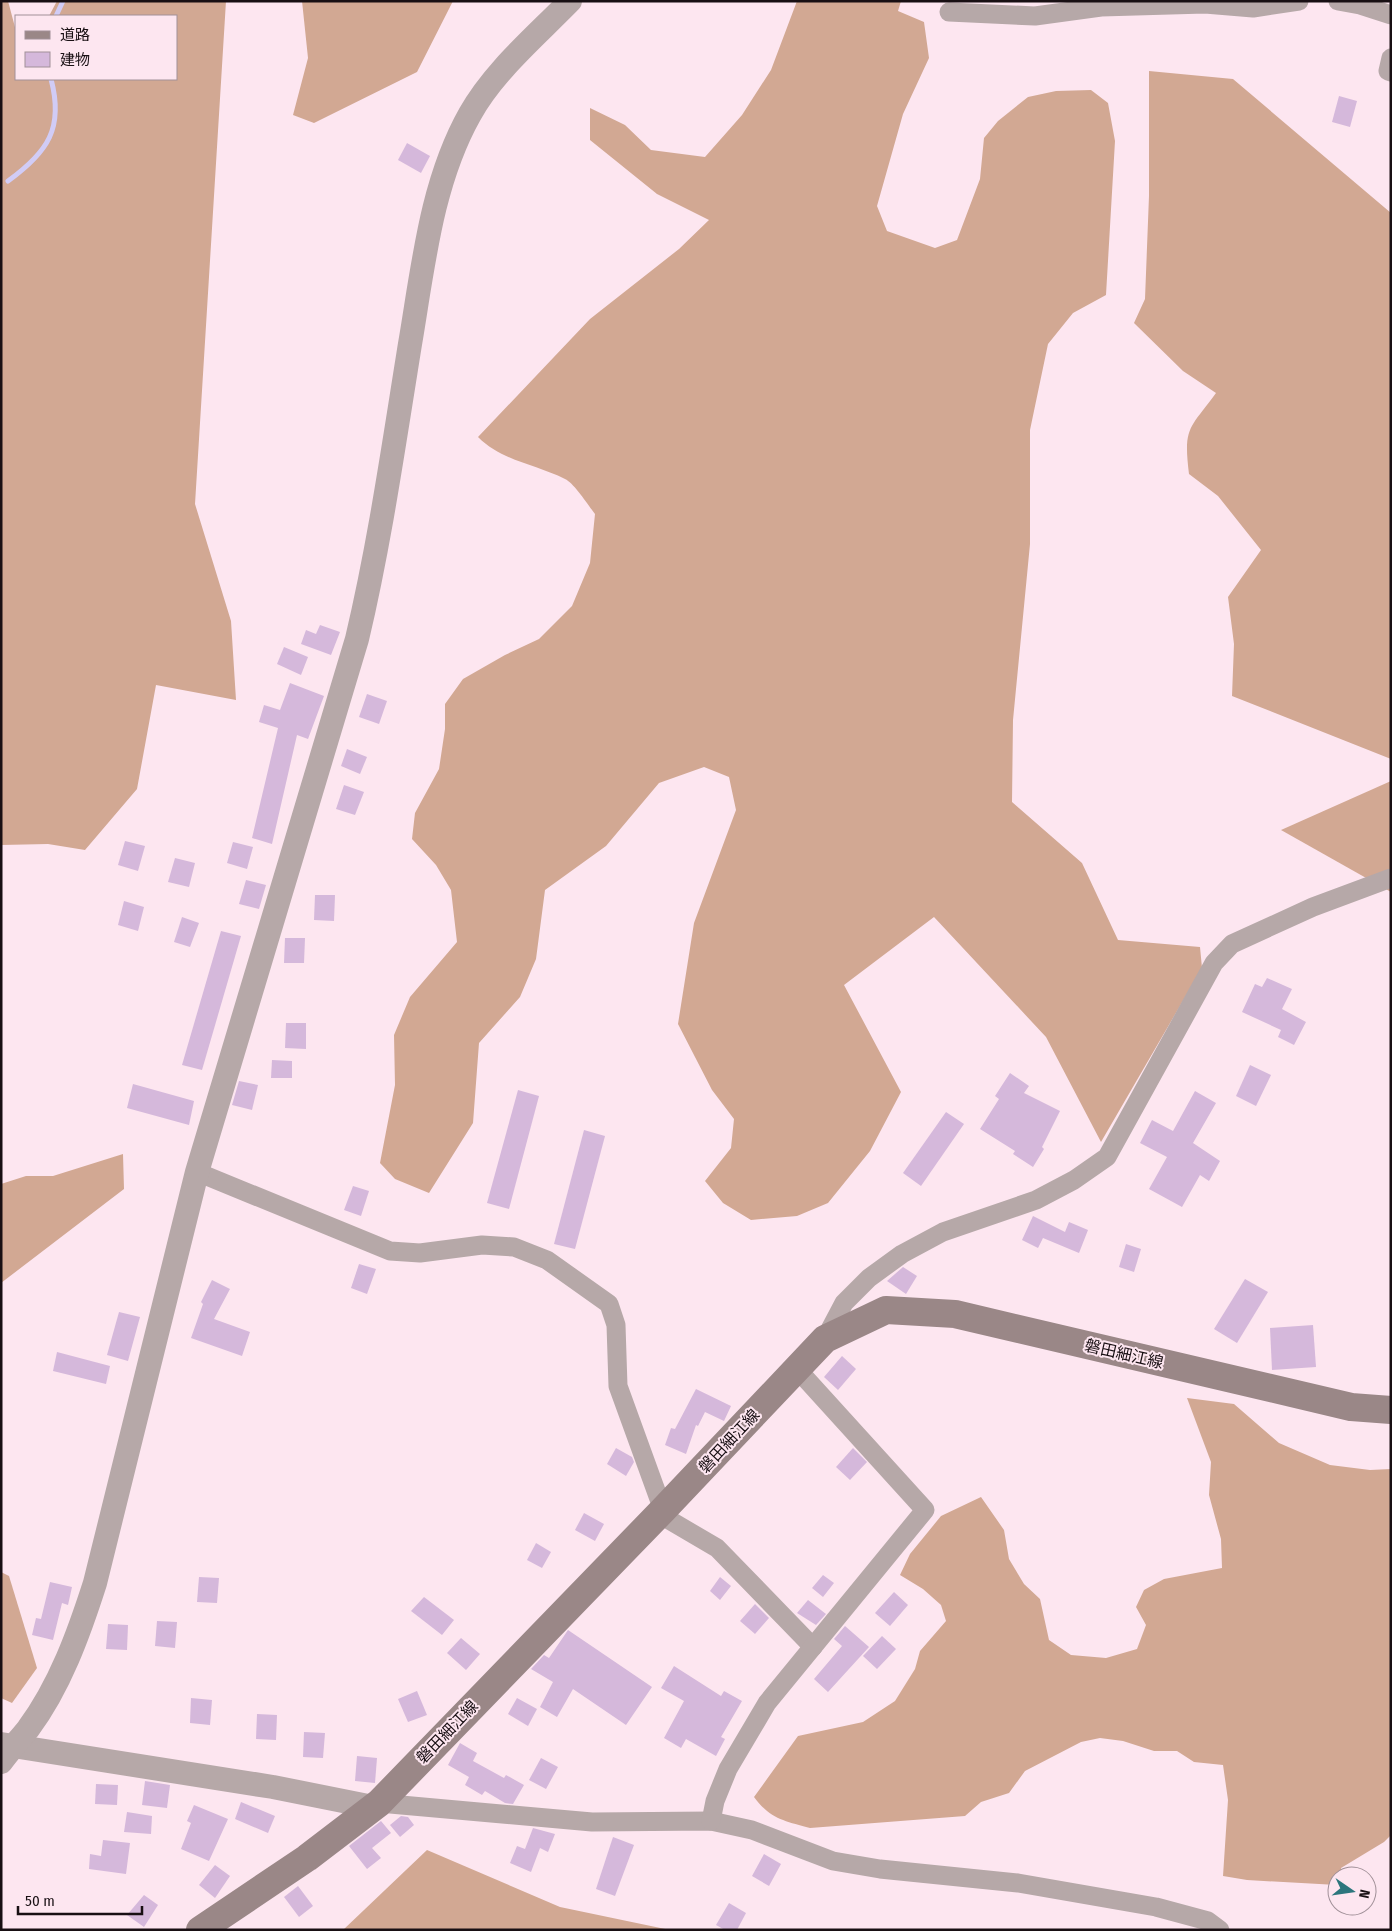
<svg xmlns="http://www.w3.org/2000/svg" width="1392" height="1931" viewBox="0 0 1392 1931" font-family="'Fira Sans Condensed','Noto Sans JP',sans-serif">
  <rect width="100%" height="100%" fill="#fde6f0"/>
  <g fill="#d2a893">
    <polygon points="1,1 8,1 16,31 16,79 176,79 176,16 49,16 57,1 226,1 195,504 231,621 236,700 156,685 137,789 85,850 48,844 1,845"/>
    <polygon points="302,1 453,1 417,72 314,123 293,115 308,58"/>
    <path d="M797,1H901L898,11L924,22L929,58L903,114L877,206L887,231L935,248L957,240L980,179L984,138L998,121L1028,97L1056,91L1091,90L1108,103L1115,141L1106,295L1073,313L1048,344L1030,430V544L1013,720L1012,802L1082,863L1118,940L1200,947L1202,968L1101,1142L1046,1037L934,917L844,985L901,1092L870,1151L828,1203L797,1216L751,1220L723,1203L705,1181L731,1148L734,1119L712,1090L678,1024L694,923L736,810L729,777L704,767L659,783L606,846L545,890L536,959L520,997L479,1043L473,1123L429,1193L395,1179L380,1163L395,1085L394,1035L410,997L457,942L451,890L436,865L412,839L415,813L439,769L445,729V704L463,679L505,655L539,639L572,606L590,563L595,514C588,505 574,483 565,479C535,464 502,461 478,437L590,319L679,249L709,220L657,194L590,140V108L625,125L651,150L705,157L742,115L771,70Z"/>
    <path d="M1149,71L1233,79L1391,213V759L1232,696L1234,644L1228,597L1261,550L1218,496L1189,474C1183,426 1190,429 1216,393L1183,371L1134,323L1145,299L1149,196Z"/>
    <polygon points="1391,781 1391,892 1281,830"/>
    <polygon points="123,1154 124,1189 1,1283 1,1184 26,1176 53,1176"/>
    <path d="M1187,1398L1234,1404L1279,1443L1330,1465L1370,1470L1391,1469V1835L1384,1842L1341,1868V1876H1337V1885L1247,1880L1223,1876L1228,1800L1223,1765L1194,1762L1177,1751H1154L1123,1741L1100,1738L1081,1742L1025,1771L1009,1793L981,1802L965,1816L810,1828C785,1821 770,1819 754,1797L798,1736L863,1722L895,1701L915,1669L920,1651L946,1621L941,1605L923,1589L900,1575L910,1554L941,1516L981,1497L1004,1530L1009,1559L1024,1584L1040,1599L1049,1640L1071,1655L1106,1658L1137,1649L1146,1625L1136,1607L1144,1590L1164,1579L1222,1568L1221,1539L1209,1495L1211,1462Z"/>
    <polygon points="1,1572 9,1576 37,1668 12,1703 1,1698"/>
    <polygon points="427,1850 560,1907 670,1930 343,1930"/>
  </g>
  <g fill="none" stroke-linecap="round" stroke-linejoin="round">
    <g stroke="#d1ccf6" stroke-width="5">
      <polyline points="56,16 63,1"/>
      <path d="M8,181C48,152 64,128 51,79"/>
    </g>
  </g>
  <g fill="#d5b8db">
    <polygon points="1339,96 1357,101 1350,127 1332,122"/>
    <polygon points="407,143 430,156 421,173 398,160"/>
    <polygon points="320,625 340,632 331,655 301,644 306,630 316,634"/>
    <polygon points="284,647 308,657 301,675 277,664"/>
    <polygon points="290,683 324,696 308,739 297,735 272,844 252,838 278,728 259,722 264,705 280,710"/>
    <polygon points="367,694 387,701 379,724 359,717"/>
    <polygon points="347,749 367,757 360,774 341,766"/>
    <polygon points="344,785 364,792 355,815 336,809"/>
    <polygon points="125,841 145,846 138,871 118,865"/>
    <polygon points="233,842 253,847 247,869 227,863"/>
    <polygon points="175,858 195,863 189,887 168,882"/>
    <polygon points="246,880 266,885 259,909 239,904"/>
    <polygon points="315,895 335,895 334,921 314,920"/>
    <polygon points="124,901 144,907 138,931 118,925"/>
    <polygon points="182,917 199,923 190,947 174,942"/>
    <polygon points="221,931 241,936 202,1070 182,1065"/>
    <polygon points="285,938 305,938 304,963 284,963"/>
    <polygon points="1267,978 1292,989 1282,1009 1306,1022 1294,1045 1278,1037 1281,1030 1242,1012 1255,984 1262,987"/>
    <polygon points="286,1023 306,1023 306,1049 285,1048"/>
    <polygon points="272,1060 292,1061 292,1078 271,1078"/>
    <polygon points="1250,1065 1271,1075 1256,1106 1236,1096"/>
    <polygon points="1010,1073 1029,1086 1024,1093 1060,1111 1042,1147 1044,1149 1033,1167 1013,1154 1015,1151 980,1129 999,1099 995,1096"/>
    <polygon points="239,1081 258,1085 252,1110 232,1105"/>
    <polygon points="133,1084 194,1101 189,1125 127,1108"/>
    <polygon points="518,1090 539,1096 509,1209 487,1203"/>
    <polygon points="1195,1091 1216,1103 1193,1143 1220,1161 1209,1181 1200,1175 1182,1207 1149,1189 1167,1157 1140,1143 1152,1120 1173,1131"/>
    <polygon points="946,1112 964,1124 921,1186 903,1173"/>
    <polygon points="584,1130 605,1136 575,1249 554,1244"/>
    <polygon points="353,1186 369,1191 361,1216 344,1210"/>
    <polygon points="1033,1216 1065,1232 1069,1222 1088,1230 1079,1253 1043,1238 1038,1248 1022,1240"/>
    <polygon points="1126,1244 1141,1249 1134,1272 1119,1267"/>
    <polygon points="359,1264 376,1269 367,1294 351,1288"/>
    <polygon points="903,1267 917,1276 906,1294 887,1281"/>
    <polygon points="1245,1279 1268,1292 1237,1343 1214,1329"/>
    <polygon points="212,1280 230,1289 214,1319 250,1332 242,1356 191,1338 203,1304 201,1302"/>
    <polygon points="119,1312 140,1317 128,1361 107,1355"/>
    <polygon points="1313,1325 1316,1367 1272,1370 1270,1328"/>
    <polygon points="57,1352 110,1366 106,1384 53,1371"/>
    <polygon points="842,1356 856,1369 838,1390 824,1377"/>
    <polygon points="696,1389 731,1406 724,1421 705,1412 698,1426 696,1425 686,1454 665,1445 671,1428 675,1429"/>
    <polygon points="616,1448 632,1457 634,1462 626,1476 607,1464"/>
    <polygon points="853,1448 867,1462 850,1480 836,1467"/>
    <polygon points="584,1513 604,1524 595,1541 575,1530"/>
    <polygon points="536,1543 551,1552 542,1568 527,1560"/>
    <polygon points="823,1575 834,1583 823,1597 812,1588"/>
    <polygon points="199,1577 219,1578 217,1603 197,1602"/>
    <polygon points="720,1577 731,1586 720,1600 710,1591"/>
    <polygon points="50,1582 72,1587 68,1605 62,1603 53,1640 32,1635 36,1618 41,1619"/>
    <polygon points="894,1592 908,1605 890,1626 875,1613"/>
    <polygon points="424,1597 454,1620 442,1635 411,1611"/>
    <polygon points="808,1600 826,1614 816,1625 797,1613"/>
    <polygon points="755,1604 769,1618 755,1634 740,1621"/>
    <polygon points="157,1621 177,1622 175,1648 155,1646"/>
    <polygon points="108,1624 128,1625 127,1650 106,1649"/>
    <polygon points="845,1626 869,1647 828,1692 814,1679 842,1646 834,1639"/>
    <polygon points="568,1630 652,1687 626,1725 573,1689 557,1717 540,1707 553,1682 531,1669 544,1655 549,1658"/>
    <polygon points="882,1636 896,1649 877,1669 863,1656"/>
    <polygon points="461,1638 480,1654 466,1670 447,1653"/>
    <polygon points="674,1666 721,1696 724,1691 742,1701 721,1737 725,1739 716,1756 686,1739 681,1748 664,1738 684,1701 661,1688"/>
    <polygon points="417,1691 427,1715 408,1722 398,1699"/>
    <polygon points="191,1698 212,1700 210,1725 190,1723"/>
    <polygon points="517,1698 537,1709 528,1726 508,1714"/>
    <polygon points="257,1714 277,1715 276,1740 256,1739"/>
    <polygon points="304,1732 325,1733 323,1758 303,1757"/>
    <polygon points="460,1743 477,1753 473,1761 504,1778 506,1775 524,1785 513,1804 505,1803 485,1791 482,1795 465,1785 469,1777 448,1765"/>
    <polygon points="357,1756 377,1758 375,1783 355,1781"/>
    <polygon points="541,1758 558,1767 546,1789 529,1780"/>
    <polygon points="145,1781 170,1785 167,1808 142,1805"/>
    <polygon points="96,1784 118,1785 117,1805 95,1804"/>
    <polygon points="241,1802 275,1816 268,1833 235,1819"/>
    <polygon points="194,1805 228,1819 209,1861 181,1849 191,1823 187,1821"/>
    <polygon points="127,1812 152,1816 151,1834 124,1832"/>
    <polygon points="401,1816 408,1817 414,1825 400,1837 390,1825"/>
    <polygon points="381,1821 391,1833 372,1848 381,1858 367,1869 349,1846"/>
    <polygon points="533,1828 555,1834 548,1852 540,1848 531,1872 510,1863 517,1846 525,1849"/>
    <polygon points="613,1837 634,1845 615,1896 596,1889"/>
    <polygon points="103,1840 130,1843 126,1874 89,1869 90,1854 101,1856"/>
    <polygon points="764,1854 781,1864 769,1886 752,1876"/>
    <polygon points="215,1865 230,1876 215,1898 199,1885"/>
    <polygon points="298,1886 313,1906 299,1917 284,1897"/>
    <polygon points="144,1895 158,1905 144,1927 127,1915"/>
    <polygon points="729,1903 746,1913 737,1930 725,1930 716,1925"/>
  </g>
  <g fill="none" stroke-linecap="round" stroke-linejoin="round">
    <g stroke="#b6a8a8" stroke-width="19">
      <polyline points="1338,1 1360,5 1391,15"/>
      <polyline points="949,12 1035,16 1101,7 1205,4 1253,8 1299,1"/>
      <polyline points="1391,58 1388,71 1391,72"/>
      <polyline points="197,1172 390,1251 420,1253 482,1245 514,1247 547,1260 609,1304 616,1325 618,1386 663,1510"/>
      <polyline points="825,1339 844,1303 869,1278 902,1254 943,1232 1036,1200 1074,1180 1107,1157 1214,963 1232,944 1313,907 1391,878"/>
      <polyline points="659,1514 717,1548 813,1647"/>
      <polyline points="379,1803 592,1822 711,1821 752,1830 833,1861 880,1869 1018,1883 1156,1907 1208,1921 1220,1930"/>
      <polyline points="711,1821 715,1801 728,1769 767,1703 925,1510 797,1369"/>
    </g>
    <g stroke="#b6a8a8" stroke-width="24">
      <polyline points="1,1744 273,1787 373,1807"/>
      <path d="M1,1762C10,1750 19,1740 28,1729C60,1686 79,1633 95,1583L197,1172L357,639C380,542 394,443 410,344C423,268 431,183 470,114C494,71 536,36 570,1"/>
    </g>
    <polyline stroke="#9a8787" stroke-width="28" points="200,1930 307,1858 379,1803 663,1510 825,1339 886,1310 955,1314 1351,1407 1391,1410"/>
  </g>
  <g text-anchor="middle" dominant-baseline="central" stroke-width="4" stroke-linejoin="round" paint-order="stroke">
    <g font-size="16" fill="#180f13" stroke="#fde6f0">
      <text transform="translate(1124 1354) rotate(13)">磐田細江線</text>
      <text transform="translate(729 1441) rotate(-47)">磐田細江線</text>
      <text transform="translate(447 1732) rotate(-46)">磐田細江線</text>
    </g>
  </g>
  <rect width="1392" height="1931" fill="none" stroke="#180f13" stroke-width="5"/>
  <rect x="15" y="15" width="162" height="65" fill="#fde6f0" stroke="#a19098"/>
  <rect x="25" y="31" width="25" height="8" fill="#9a8787" stroke="#a19098"/>
  <text x="60" y="40" font-size="15" fill="#180f13">道路</text>
  <rect x="25" y="52" width="25" height="15" fill="#d5b8db" stroke="#a19098"/>
  <text x="60" y="65" font-size="15" fill="#180f13">建物</text>
  <g transform="translate(1352 1891) rotate(103)"><circle r="24" fill="#fde6f0" stroke="#a19098"/>
  <path d="M0-4L9 19L0 12L-9 19Z" fill="#2d767d"/>
  <text y="-8" font-size="14" font-weight="bold" text-anchor="middle" fill="#180f13">N</text>
  </g>
  <path d="M18 1906v8h124v-8" fill="none" stroke="#180f13" stroke-width="2.5"/>
  <text x="25" y="1906" font-size="15" fill="#180f13" stroke="#fde6f0" stroke-width="4" paint-order="stroke">50 m</text>
</svg>
